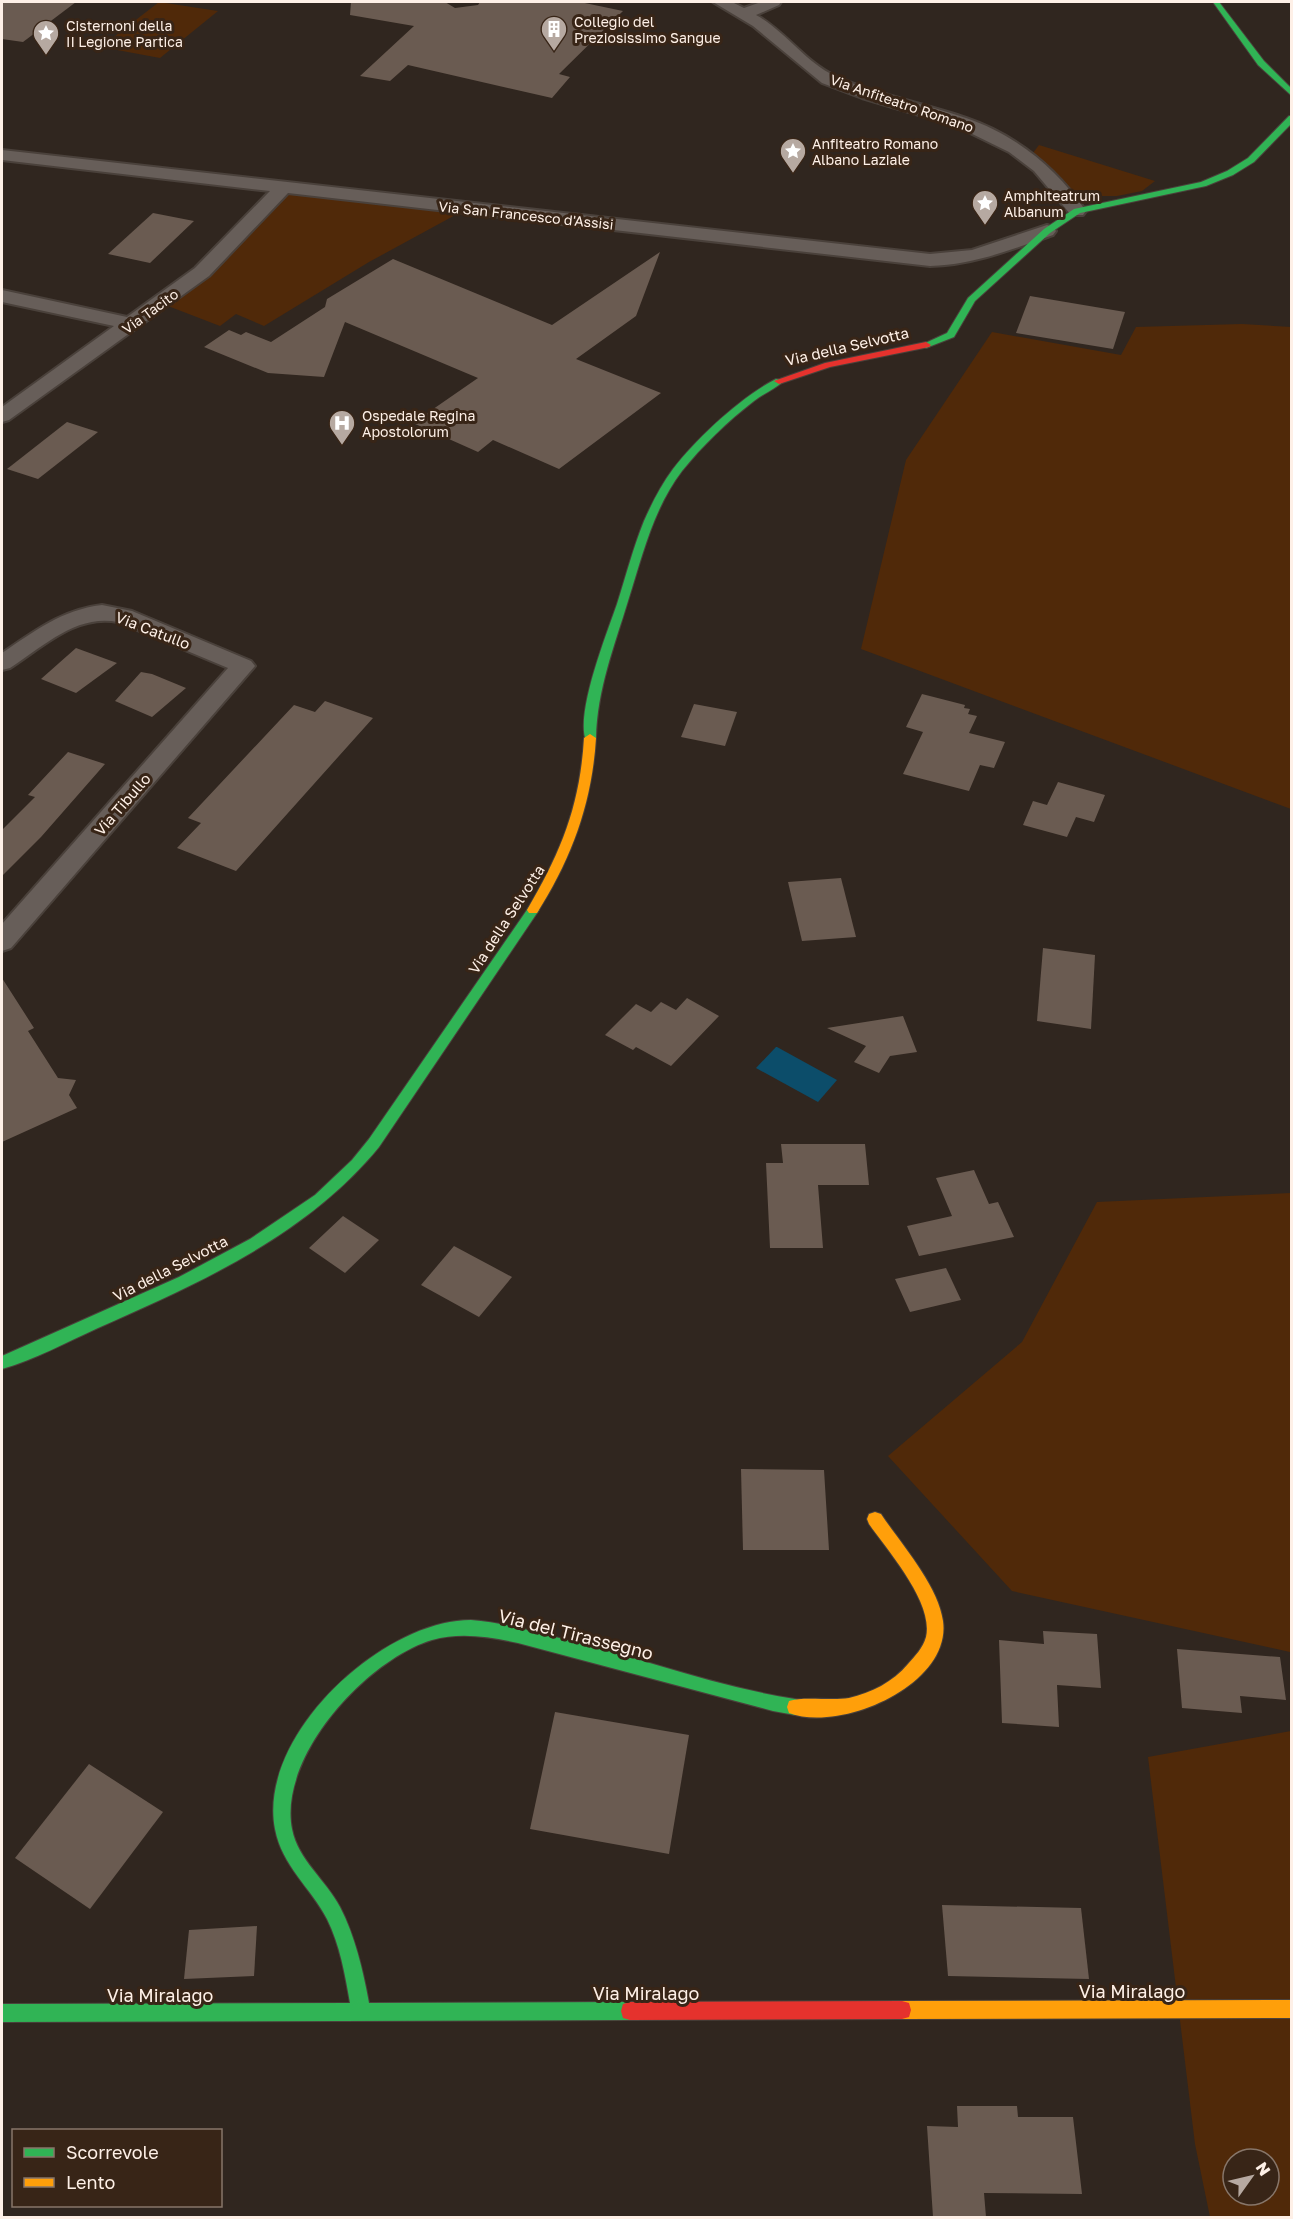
<svg xmlns="http://www.w3.org/2000/svg" width="1293" height="2219" viewBox="0 0 1293 2219" font-family="'Golos Text',sans-serif">
  <rect width="100%" height="100%" fill="#30261f"/>
  <g fill="#502909" fill-rule="evenodd">
    <polygon points="159,2 218,11 160,58 101,47"/>
    <polygon points="1039,145 1155,181 1142,191 1117,196 1087,196 1070,190 1033,153"/>
    <polygon points="291,192 459,213 369,262 264,326 236,314 220,326 168,306 208,276"/>
    <polygon points="1242,324 1291,327 1291,809 861,649 906,460 992,332 1121,355 1136,327"/>
    <polygon points="1291,1193 1291,1660 1290,1652 1012,1591 888,1456 1022,1342 1097,1202"/>
    <path d="M1291,1731V2217H1210L1195,2144L1148,1757ZM1233,2159H1269V2195H1233Z"/>
  </g>
  <polygon fill="#0c4d6a" points="776,1047 777,1047 837,1080 818,1102 756,1068"/>
  <g fill="#6a5b51">
    <polygon points="2,2 76,2 23,42 2,39"/>
    <polygon points="351,2 445,2 455,8 478,5 480,2 580,2 623,11 559,74 570,77 552,98 408,65 390,81 360,76 414,26 350,15"/>
    <polygon points="153,213 194,221 150,263 108,254"/>
    <polygon points="660,252 636,316 576,359 661,393 559,469 493,440 478,452 413,423 478,378 345,322 324,377 268,373 204,347 229,330 241,335 246,332 271,342 325,307 327,299 393,259 552,325"/>
    <polygon points="1030,296 1125,312 1113,349 1016,333"/>
    <polygon points="67,422 98,432 38,479 7,469"/>
    <polygon points="76,648 117,663 76,693 41,679"/>
    <polygon points="141,672 152,674 186,688 152,717 115,701"/>
    <polygon points="922,694 965,705 964,708 970,709 968,714 977,716 969,733 1005,742 994,768 980,765 969,791 903,774 923,732 906,727"/>
    <polygon points="325,701 373,718 236,871 177,848 201,823 188,818 294,705 315,712"/>
    <polygon points="694,704 737,712 725,746 681,737"/>
    <polygon points="68,752 105,764 41,837 2,876 2,830 35,797 28,795"/>
    <polygon points="1058,782 1105,795 1094,822 1076,817 1067,837 1023,825 1033,801 1047,805"/>
    <polygon points="841,878 856,937 802,941 788,882"/>
    <polygon points="1043,948 1095,955 1091,1029 1037,1021"/>
    <polygon points="2,978 34,1028 28,1031 58,1078 76,1080 69,1095 77,1108 2,1142"/>
    <polygon points="687,998 719,1016 671,1066 636,1047 633,1050 605,1035 636,1004 651,1012 661,1002 676,1010"/>
    <polygon points="903,1016 917,1052 890,1056 879,1073 854,1062 866,1046 827,1028"/>
    <polygon points="781,1144 865,1144 869,1185 818,1185 823,1248 770,1248 766,1163 783,1163"/>
    <polygon points="974,1170 989,1204 998,1202 1014,1237 919,1256 907,1226 952,1216 936,1178"/>
    <polygon points="343,1216 379,1240 345,1273 309,1248"/>
    <polygon points="454,1246 512,1277 479,1317 421,1285"/>
    <polygon points="946,1268 961,1300 910,1312 895,1279"/>
    <polygon points="741,1469 824,1470 829,1550 743,1550"/>
    <polygon points="1043,1631 1097,1634 1101,1688 1057,1685 1059,1727 1002,1723 999,1640 1044,1644"/>
    <polygon points="1177,1649 1280,1657 1286,1700 1240,1696 1242,1713 1182,1708"/>
    <polygon points="555,1712 689,1735 669,1854 530,1829"/>
    <polygon points="89,1764 163,1812 90,1909 15,1858"/>
    <polygon points="942,1905 1081,1908 1089,1979 948,1976"/>
    <polygon points="257,1926 254,1976 184,1979 189,1930"/>
    <polygon points="957,2106 1017,2106 1018,2117 1073,2117 1082,2194 984,2193 986,2217 933,2217 927,2126 958,2127"/>
  </g>
  <g fill="none" stroke-linecap="round" stroke-linejoin="round">
    <g stroke="#4a413b" stroke-width="4">
      <g id="street">
        <path d="M713,2H732L744,8L761,2H781L779,5L756,15C785,31 805,62 835,76C877,95 923,103 966,118C1016,135 1056,168 1086,211L1083,215H1071L1034,171L1009,152L956,126L862,98L822,83L753,26Z"/>
        <path d="M2,150L930,254L972,250L1047,225L1053,227L1056,231L1053,235C1013,249 973,265 930,266L288,193L209,276L9,420L2,422V407L114,326L2,302V290L127,317L195,268L270,191L2,160Z"/>
        <path d="M102,605L132,611L251,661L255,666L11,948L2,951V924L228,668L118,622C76,614 44,646 10,668L2,670V653C35,631 61,610 102,605Z"/>
      </g>
    </g>
    <g stroke="#4a413b" stroke-width="2">
      <g id="fast">
        <polygon points="1213,2 1219,2 1264,61 1292,89 1292,96 1258,65"/>
        <polygon points="1289,116 1292,116 1292,123 1254,162 1233,175 1206,186 1080,213 1050,233 975,301 954,337 926,348 921,345 947,333 968,298 1044,229 1074,209 1201,182 1227,171 1248,158"/>
        <path d="M776,379L784,381C775,389 763,394 754,401C728,421 702,446 682,471C653,509 642,557 628,601C614,647 597,690 596,738L594,741H586C575,713 607,633 617,604C626,576 633,548 644,521C652,503 661,485 673,469C697,438 741,397 776,379Z"/>
        <path d="M533,906L537,907L539,910L537,913L379,1147C307,1235 200,1283 98,1328C67,1342 34,1360 2,1369V1356L179,1277L250,1239L315,1195L352,1160L369,1139L529,907Z"/>
        <path d="M471,1620C498,1622 525,1629 551,1636C633,1655 712,1686 795,1699L801,1701L803,1707L801,1713L795,1715L773,1711L518,1643C489,1637 461,1632 432,1640C366,1660 278,1757 292,1829C298,1860 326,1880 340,1907C355,1936 363,1970 369,2003L630,2002L637,2004L639,2011L637,2018L630,2020L2,2022V2004L350,2003C345,1975 340,1945 327,1919C311,1888 282,1866 275,1829C257,1736 382,1620 471,1620Z"/>
      </g>
    </g>
    <g stroke="#4a413b" stroke-width="2">
      <g id="slow">
        <path d="M590,734L596,738C592,803 572,858 537,913H529L527,910C561,852 580,806 584,738Z"/>
        <path d="M875,1512L881,1514C901,1544 938,1585 943,1621C952,1685 840,1733 789,1713L787,1707L789,1701C803,1696 831,1701 849,1698C871,1693 893,1682 908,1664C915,1656 923,1648 926,1637C934,1603 888,1551 869,1524L867,1519L869,1514Z"/>
        <polygon points="1292,2000 1292,2018 902,2019 895,2017 893,2010 895,2003 902,2001"/>
      </g>
    </g>
    <g stroke="#4a413b" stroke-width="2">
      <g id="jam">
        <polygon points="926,342 931,345 929,347 830,367 779,384 774,381 825,363"/>
        <polygon points="902,2001 909,2003 911,2010 909,2017 902,2019 630,2020 623,2018 621,2011 623,2004 630,2002"/>
      </g>
    </g>
    <use href="#street" fill="#675e59" fill-rule="evenodd"/>
    <use href="#fast" fill="#30b455" fill-rule="evenodd"/>
    <use href="#slow" fill="#ff9f0a" fill-rule="evenodd"/>
    <use href="#jam" fill="#e5322d" fill-rule="evenodd"/>
  </g>
  <defs>
    <g id="building-pin" transform="scale(1.35)"><path d="M0 17L-7.5 6A9.5 9.5 0 1 1 7.5 6Z" fill="#b6a9a1" stroke="#382517"/><path d="M-4-6H4V6H1V3H-1V6H-4ZM-2.5-4.3h1.7v1.8h-1.7ZM.8-4.3h1.7v1.8H.8ZM-2.5-1h1.7V.8h-1.7ZM.8-1h1.7V.8H.8Z" fill="#fff"/></g>
    <g id="sight-pin" transform="scale(1.35)"><path d="M0 17L-7.5 6A9.5 9.5 0 1 1 7.5 6Z" fill="#b6a9a1" stroke="#382517"/><path d="M0-6L1.8-2.2L6-1.7L2.9 1.2L3.7 5.4L0 3.3L-3.7 5.4L-2.9 1.2L-6-1.7L-1.8-2.2Z" fill="#fff"/></g>
    <g id="hospital-pin" transform="scale(1.35)"><path d="M0 17L-7.5 6A9.5 9.5 0 1 1 7.5 6Z" fill="#b6a9a1" stroke="#382517"/><path d="M-5-5h3v3.5h4V-5h3V5h-3V1.5h-4V5h-3Z" fill="#fff"/></g>
  </defs>
  <g fill-rule="evenodd">
    <use href="#building-pin" x="554" y="29"/>
    <use href="#sight-pin" x="46" y="33"/>
    <use href="#sight-pin" x="793" y="151"/>
    <use href="#sight-pin" x="985" y="203"/>
    <use href="#hospital-pin" x="342" y="423"/>
  </g>
  <g text-anchor="middle" dominant-baseline="central" stroke-width="6" stroke-linejoin="round" paint-order="stroke">
    <g font-size="14" fill="#fef0e7" stroke="#382517" text-anchor="start">
      <text x="574" y="21">Collegio del<tspan x="574" dy="16">Preziosissimo Sangue</tspan></text>
      <text x="66" y="25">Cisternoni della<tspan x="66" dy="16">II Legione Partica</tspan></text>
      <text x="812" y="143">Anfiteatro Romano<tspan x="812" dy="16">Albano Laziale</tspan></text>
      <text x="1004" y="195">Amphiteatrum<tspan x="1004" dy="16">Albanum</tspan></text>
      <text x="362" y="415">Ospedale Regina<tspan x="362" dy="16">Apostolorum</tspan></text>
    </g>
    <g font-size="14" fill="#fef0e7" stroke="#382517">
      <text transform="translate(902 103) rotate(19)">Via Anfiteatro Romano</text>
      <text transform="translate(526 215) rotate(6)">Via San Francesco d'Assisi</text>
      <text transform="translate(150 311) rotate(-36)">Via Tacito</text>
    </g>
    <g font-size="15" fill="#fef0e7" stroke="#382517">
      <text transform="translate(847 346) rotate(-13)">Via della Selvotta</text>
      <text transform="translate(153 630) rotate(21)">Via Catullo</text>
      <text transform="translate(122 804) rotate(-49)">Via Tibullo</text>
      <text transform="translate(506 919) rotate(-57)">Via della Selvotta</text>
      <text transform="translate(170 1268) rotate(-27)">Via della Selvotta</text>
    </g>
    <g font-size="18" fill="#fef0e7" stroke="#382517">
      <text transform="translate(576 1634) rotate(14)">Via del Tirassegno</text>
      <text x="1132" y="1991">Via Miralago</text>
      <text x="646" y="1993">Via Miralago</text>
      <text x="160" y="1995">Via Miralago</text>
    </g>
  </g>
  <rect width="1293" height="2219" fill="none" stroke="#fef0e7" stroke-width="6"/>
  <rect x="12" y="2129" width="210" height="78" fill="#382517" stroke="#87766a" stroke-width="1.5"/>
  <rect x="24" y="2148" width="30" height="9" fill="#30b455" stroke="#87766a" stroke-width="1.5"/>
  <text x="66" y="2159" font-size="18" fill="#fef0e7">Scorrevole</text>
  <rect x="24" y="2178" width="30" height="9" fill="#ff9f0a" stroke="#87766a" stroke-width="1.5"/>
  <text x="66" y="2189" font-size="18" fill="#fef0e7">Lento</text>
  <g transform="translate(1251 2177) rotate(56)"><circle r="28" fill="#382517" stroke="#87766a" stroke-width="1.5"/>
  <path d="M0-4.5L10 22L0 15L-10 22Z" fill="#b6a9a1"/>
  <text y="-9" font-size="16" font-weight="bold" text-anchor="middle" fill="#fef0e7">N</text>
  </g>
</svg>
